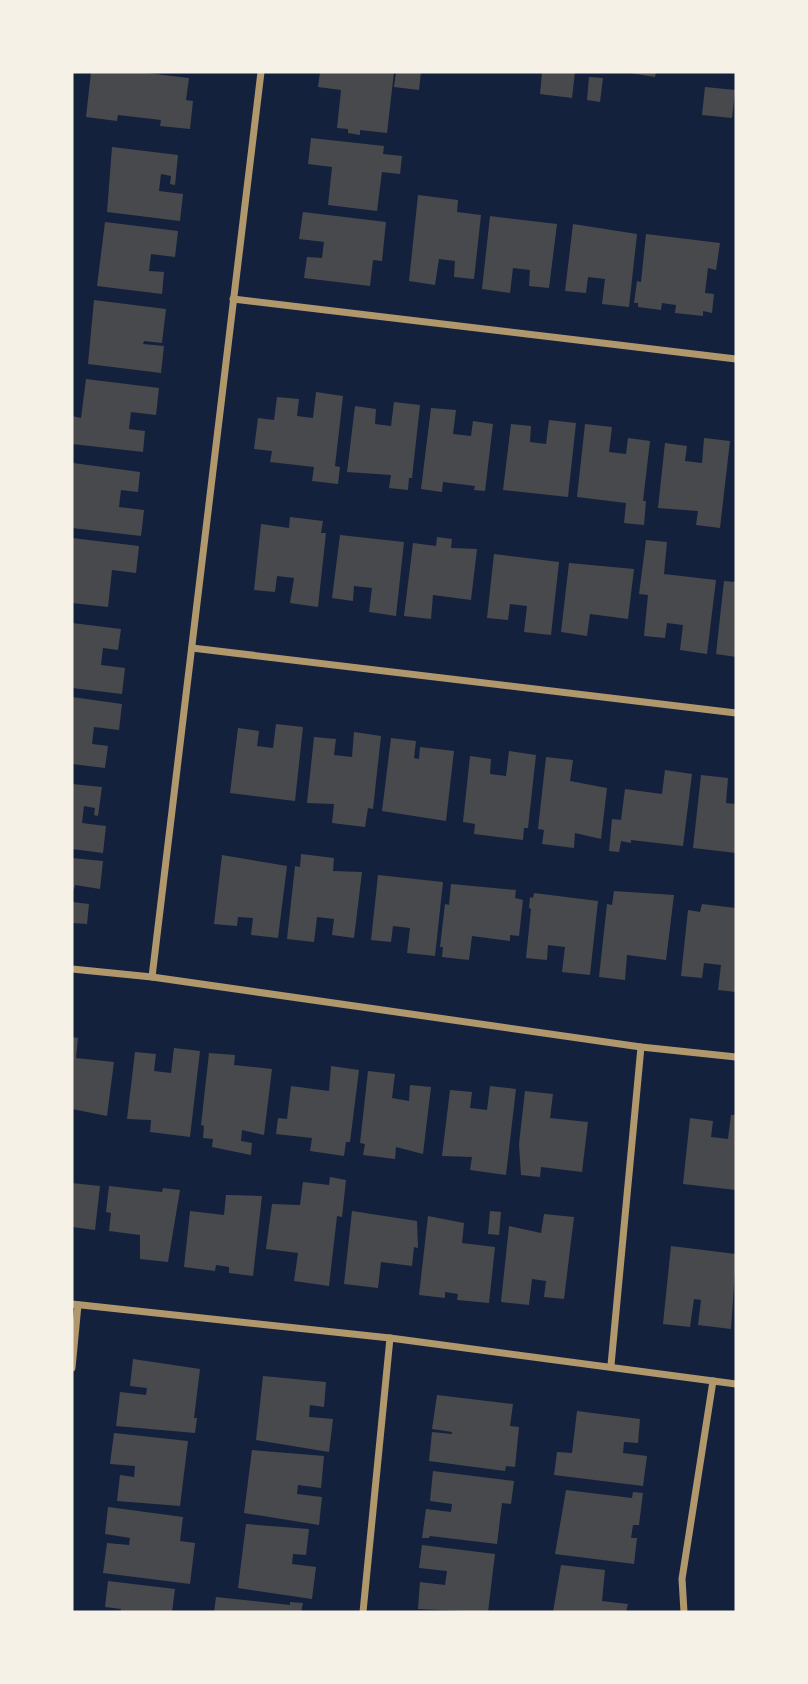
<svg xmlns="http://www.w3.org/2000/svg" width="808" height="1684" viewBox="0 0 808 1684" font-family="'Source Sans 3',sans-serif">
  <rect width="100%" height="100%" fill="#14213d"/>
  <g fill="#48494c">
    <polygon points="91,72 138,72 189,78 186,100 193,101 190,129 160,126 161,120 118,115 117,121 86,117"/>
    <polygon points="320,72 394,72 387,133 360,130 360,135 348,133 348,129 337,128 341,90 318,87"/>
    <polygon points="396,72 421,72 419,90 394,87"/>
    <polygon points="542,72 575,72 572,98 540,94"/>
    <polygon points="623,72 656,72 655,77"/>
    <polygon points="589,77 603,78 600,102 587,100"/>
    <polygon points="705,87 735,90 732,118 702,115"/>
    <polygon points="311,138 384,146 383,154 402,156 400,174 382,172 377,211 328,205 332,167 308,164"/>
    <polygon points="112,147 178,155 175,185 170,184 171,176 161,174 159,191 183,194 180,221 107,212"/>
    <polygon points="418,195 458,200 457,212 481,215 474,279 454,277 455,261 439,259 435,285 409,281"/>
    <polygon points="303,212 386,222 382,261 373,260 370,286 304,278 307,257 322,258 324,242 299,239"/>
    <polygon points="490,216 557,224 549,288 529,286 530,270 513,268 510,293 482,289"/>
    <polygon points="105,222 178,231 175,257 151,254 149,271 164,272 162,294 97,286"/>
    <polygon points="573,224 637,234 629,307 602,304 605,279 588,277 586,293 565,291"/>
    <polygon points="646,234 720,243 716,270 708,268 705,293 714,294 712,313 703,311 703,316 675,313 676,305 662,303 661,310 638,307 638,303 634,303 637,281 641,282"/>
    <polygon points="94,300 166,309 162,343 144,341 143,344 164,346 161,373 88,364"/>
    <polygon points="86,379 159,388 156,415 131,412 129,429 145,431 143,452 72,444 72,416 81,418"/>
    <polygon points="316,392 343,396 335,466 340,467 338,484 312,481 314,467 270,462 272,451 254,449 258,418 274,420 277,397 299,399 297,416 313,418"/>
    <polygon points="394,402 420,405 412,478 409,478 408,490 389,488 391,475 347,472 355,406 376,409 375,424 391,426"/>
    <polygon points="431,408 456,410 453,434 471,436 473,421 493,424 485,491 474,490 475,486 443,482 442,492 421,489"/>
    <polygon points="549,420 576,423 568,497 503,490 511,424 531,426 530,442 546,444"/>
    <polygon points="585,424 612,427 609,452 626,454 628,438 650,441 643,501 646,501 644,525 624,523 626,503 577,497"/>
    <polygon points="704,438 730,441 720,528 696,525 698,511 658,508 665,443 687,446 685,461 702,463"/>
    <polygon points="73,463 140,472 138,492 121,490 119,507 144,510 141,536 72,528"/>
    <polygon points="290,517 323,521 321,533 326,533 318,607 290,603 294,578 277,576 275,592 254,590 261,524 289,528"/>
    <polygon points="340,535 404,542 396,616 369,612 372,588 354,586 353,601 332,598"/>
    <polygon points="437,537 452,539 451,548 477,549 471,600 433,595 431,619 404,616 413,543 436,546"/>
    <polygon points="72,538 139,546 136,573 112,570 108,607 72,603"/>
    <polygon points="646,540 667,542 664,574 716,580 707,654 680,650 683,625 667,623 665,638 644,636 648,595 639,594"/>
    <polygon points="494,554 559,562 551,635 524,632 527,606 510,604 508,620 487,618"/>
    <polygon points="569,563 634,569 628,619 590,614 587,636 561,632"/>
    <polygon points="724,581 736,582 736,657 716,654"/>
    <polygon points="72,623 121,629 118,650 103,648 101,665 125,668 122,694 72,688"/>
    <polygon points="72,697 122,704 119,730 94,727 92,744 108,746 105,768 72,764"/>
    <polygon points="276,724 303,727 295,801 230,793 238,728 259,731 257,746 273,748"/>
    <polygon points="354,732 381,736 373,809 368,808 365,827 332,823 334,804 307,803 314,737 336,739 334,755 352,757"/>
    <polygon points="391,738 416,741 414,758 419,759 420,747 454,751 446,821 382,811"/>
    <polygon points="509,751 536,755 528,828 524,828 523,840 474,834 475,824 463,822 470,756 491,759 490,774 506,776"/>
    <polygon points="546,757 573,760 570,781 607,788 601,839 575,833 574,848 542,844 544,830 538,829"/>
    <polygon points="665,770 692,774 683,846 631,840 631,843 621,841 619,852 609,851 612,819 621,820 625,789 662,794"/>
    <polygon points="701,775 728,778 726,803 736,804 736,853 693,848"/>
    <polygon points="72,784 102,787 98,816 94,815 95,808 84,806 82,823 106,826 103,853 72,849"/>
    <polygon points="301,854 334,858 333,871 362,872 354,938 332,935 334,919 317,917 314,942 287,939 295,866 300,867"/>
    <polygon points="222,855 287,866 278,938 251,935 253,918 238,917 237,926 214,924"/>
    <polygon points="72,858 103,861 100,889 75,885 72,895"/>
    <polygon points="378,875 443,882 435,956 407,953 410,928 393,926 391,942 371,940"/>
    <polygon points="451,884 516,890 515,898 523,900 519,936 510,935 510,941 472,936 469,960 442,957 443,947 440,947 445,904 449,905"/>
    <polygon points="614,891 674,895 666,960 627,955 625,980 599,977 607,904 612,905"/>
    <polygon points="534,893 598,901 590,975 562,972 565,947 548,945 547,960 526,958 531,909 529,908 530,897 533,898"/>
    <polygon points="72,902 89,904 87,924 72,923"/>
    <polygon points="702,904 736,908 736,992 718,990 721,965 704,963 702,978 681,976 688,910 700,912"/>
    <polygon points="72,1037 78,1038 76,1058 114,1062 107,1116 72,1109"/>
    <polygon points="174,1048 200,1051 190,1137 150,1132 151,1120 127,1119 135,1052 156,1054 154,1071 171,1073"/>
    <polygon points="209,1053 235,1055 234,1065 272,1069 264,1135 242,1130 241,1141 252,1143 251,1155 212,1147 213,1139 203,1138 204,1126 201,1125"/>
    <polygon points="331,1066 359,1070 350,1142 346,1142 344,1156 310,1151 312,1138 276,1134 278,1118 287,1119 291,1086 329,1091"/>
    <polygon points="368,1071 395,1074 392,1098 409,1101 410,1085 431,1087 423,1154 396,1147 395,1159 363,1155 365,1144 360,1143"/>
    <polygon points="490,1086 516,1089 506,1175 470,1170 472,1157 442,1156 450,1090 472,1092 470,1108 487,1110"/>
    <polygon points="525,1091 553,1094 550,1118 588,1122 582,1172 541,1167 540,1177 521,1175 519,1144"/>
    <polygon points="731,1115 736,1115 736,1190 683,1184 690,1118 713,1121 711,1137 728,1139"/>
    <polygon points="330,1177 346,1180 342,1217 337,1216 329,1286 294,1281 298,1253 266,1249 272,1204 300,1205 303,1182 329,1185"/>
    <polygon points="72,1183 100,1186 95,1230 72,1227"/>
    <polygon points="109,1186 162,1192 163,1188 180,1190 168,1262 140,1259 140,1235 109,1231 111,1213 106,1212"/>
    <polygon points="226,1195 262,1196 253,1276 229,1273 229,1267 216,1265 215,1271 184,1267 190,1211 224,1215"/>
    <polygon points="352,1211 417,1221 418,1248 414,1247 412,1266 381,1262 378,1288 344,1284"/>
    <polygon points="490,1211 501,1212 499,1235 488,1234"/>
    <polygon points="544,1214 574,1217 564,1299 544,1297 546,1281 532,1279 529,1305 501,1302 509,1226 541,1233"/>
    <polygon points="428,1216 464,1223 462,1243 495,1247 489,1303 457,1300 458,1294 445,1292 445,1298 419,1295"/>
    <polygon points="671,1246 736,1254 731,1329 698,1325 701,1300 694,1299 690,1327 663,1324"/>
    <polygon points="133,1359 200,1369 194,1418 197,1418 195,1433 116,1426 120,1392 146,1395 147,1388 130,1386"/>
    <polygon points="263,1376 326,1382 324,1407 310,1405 309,1417 333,1419 329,1452 256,1440"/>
    <polygon points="437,1395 513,1404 510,1426 519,1427 515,1467 506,1466 505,1471 429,1461 432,1432 452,1434 452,1432 432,1429"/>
    <polygon points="577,1411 640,1419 638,1443 624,1442 623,1453 647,1456 643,1486 554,1475 557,1452 572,1453"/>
    <polygon points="114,1433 188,1441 180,1506 117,1501 120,1475 134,1477 135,1466 110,1464"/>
    <polygon points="252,1450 324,1456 321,1488 298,1485 297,1494 322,1497 319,1525 244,1513"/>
    <polygon points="433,1471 514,1481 511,1504 502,1503 497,1544 430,1536 429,1538 422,1538 426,1509 451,1512 452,1504 430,1501"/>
    <polygon points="566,1490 632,1498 633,1492 643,1493 639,1525 633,1525 631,1538 637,1538 634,1564 555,1554"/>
    <polygon points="108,1507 183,1517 180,1541 195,1543 190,1584 103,1573 107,1543 129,1545 130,1538 105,1534"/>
    <polygon points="246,1524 309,1529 306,1555 293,1554 292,1564 316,1567 312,1599 238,1588"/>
    <polygon points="422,1545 495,1554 488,1612 418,1609 420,1582 445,1585 447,1571 419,1568"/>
    <polygon points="561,1565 605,1570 602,1601 628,1604 626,1612 553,1612"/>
    <polygon points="108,1581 175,1589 172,1612 120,1612 121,1609 105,1607"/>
    <polygon points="216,1597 290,1605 290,1602 303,1603 301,1612 214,1612"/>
  </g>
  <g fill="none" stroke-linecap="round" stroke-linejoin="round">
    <g stroke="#b1986c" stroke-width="7">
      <polyline points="233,299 736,359"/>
      <polyline points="192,648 736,713"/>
      <polyline points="72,969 152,977 641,1047 736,1057"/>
      <polyline points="152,977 261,72"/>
      <polyline points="72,1304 390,1338 736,1384"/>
      <polyline points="611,1365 641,1047"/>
      <polyline points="72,1368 78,1305"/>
      <polyline points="363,1612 390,1338"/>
      <polyline points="684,1612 682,1579 713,1381"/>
    </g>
  </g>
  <rect width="808" height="1684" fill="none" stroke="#f6f1e7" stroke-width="147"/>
</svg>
